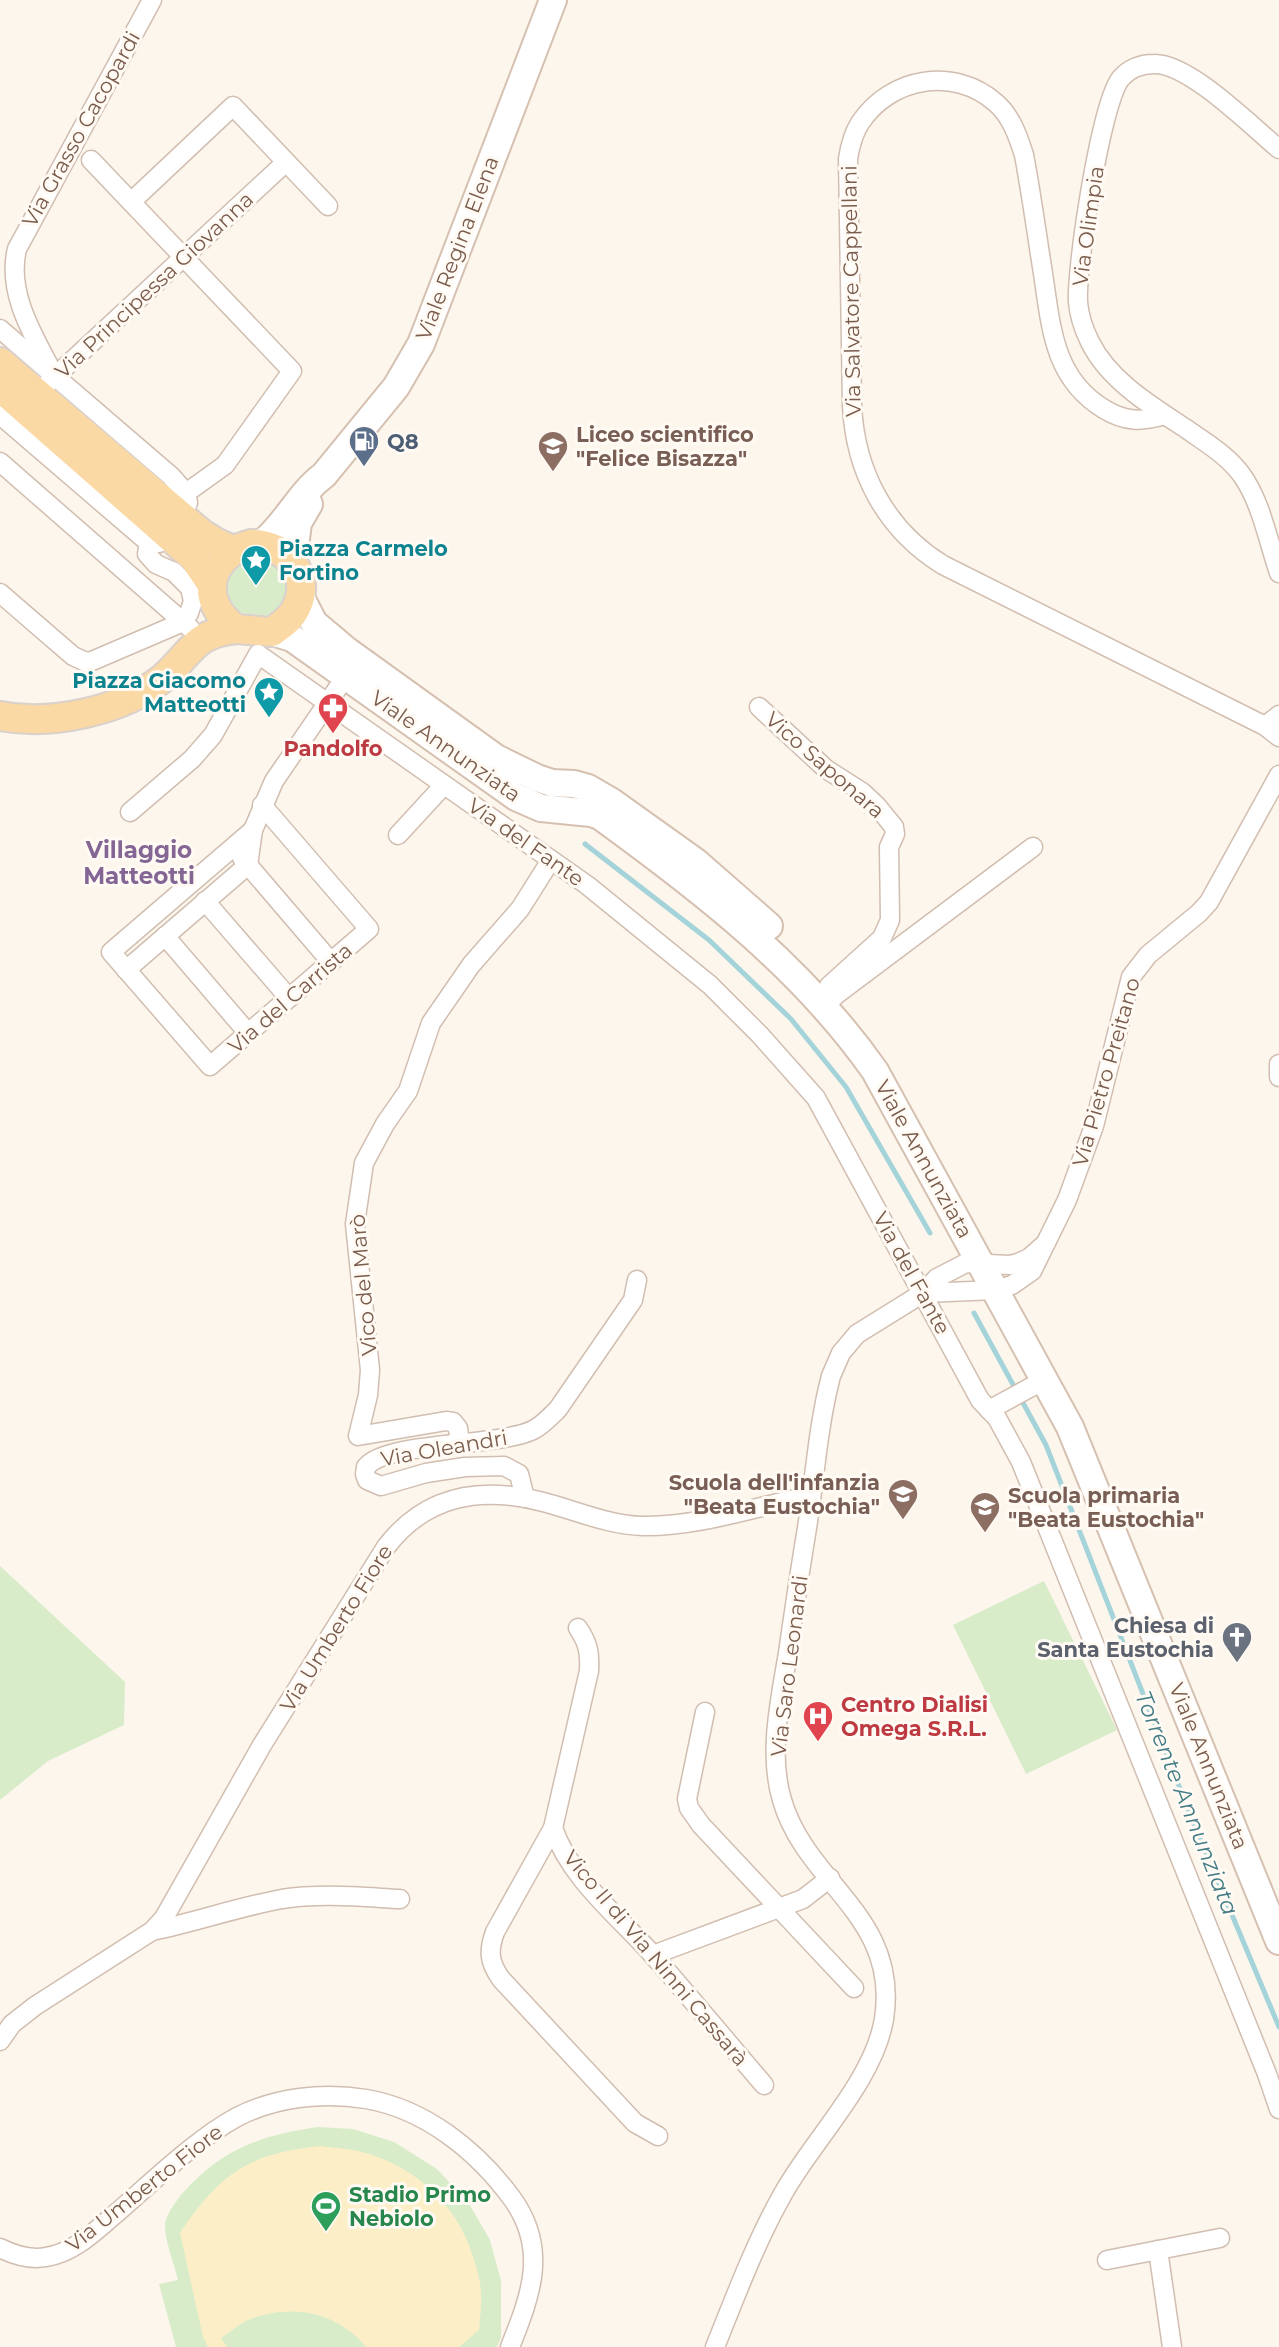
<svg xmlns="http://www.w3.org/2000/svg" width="1279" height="2347" viewBox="0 0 1279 2347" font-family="Montserrat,sans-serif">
  <rect width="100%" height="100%" fill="#fdf6ec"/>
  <g fill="#d8ecc9">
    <circle cx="257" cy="588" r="29"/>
    <polygon points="0,1566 125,1682 124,1725 48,1761 0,1800"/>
    <polygon points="1044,1581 1117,1730 1026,1774 953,1625"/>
    <path d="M317,2127L353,2129L394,2142L437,2169L468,2202L490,2240L501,2281V2338L497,2347H176L159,2284L178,2280C174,2263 166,2244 165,2228C164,2217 175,2203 181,2195C221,2149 259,2136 317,2127Z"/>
  </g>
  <path fill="#fcefc7" d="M321,2146C333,2148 346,2148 358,2151C408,2163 450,2197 469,2245C474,2260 480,2276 481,2292C482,2304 480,2317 479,2330L459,2347H366C337,2311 290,2303 248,2320C239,2324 230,2332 221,2338L227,2347H208L203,2337L180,2233C219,2174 249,2153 321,2146Z"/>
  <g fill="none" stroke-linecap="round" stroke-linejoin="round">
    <g stroke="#a5d3da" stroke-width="5">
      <polyline points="585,844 709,940 791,1019 846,1087 930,1233"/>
      <polyline points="974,1313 1046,1445 1191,1817 1279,2027"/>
    </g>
    <g stroke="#d1beb0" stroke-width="21">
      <g id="minor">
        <path d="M1279,149C1251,126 1189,63 1154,64C1141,64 1129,69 1121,78C1101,102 1076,267 1078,302C1079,315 1084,330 1090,342C1109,381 1153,407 1188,430C1206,443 1227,455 1241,474C1261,501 1268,541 1279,573"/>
        <polyline points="91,160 292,371 225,465 186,493"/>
        <polyline points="131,202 233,106 328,206"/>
        <polyline points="0,329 171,476 186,493 188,503"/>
        <path d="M55,377C35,338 6,294 17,249L152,0"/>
        <polyline points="48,383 286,162"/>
        <polyline points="0,415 149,543 159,543"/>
        <path d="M1165,415C1142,422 1125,422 1104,409C1051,377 1051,322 1042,267C1036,229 1031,192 1024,155C1018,136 1011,116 996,103C955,66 890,77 860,123C853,134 850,146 848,159L852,405C855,472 886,530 943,565L1265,726L1279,737"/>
        <polyline points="0,462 190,628"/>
        <polyline points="0,593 73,656 86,662 92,661 183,622 189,613 193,601 190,588 174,572 156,564 147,554 149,543"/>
        <polyline points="759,707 826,769 862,792 876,805 894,827 895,834 889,847 890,920 882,938 829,986 823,1004"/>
        <polyline points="1265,726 1279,715"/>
        <polyline points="130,812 192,759 213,735 258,654 587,885 710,985 760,1035 816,1098 980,1400 997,1418 1021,1462 1267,2074 1279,2109"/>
        <polyline points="253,830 111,952 210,1066 369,929 262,805"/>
        <polyline points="398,835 444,785"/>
        <polyline points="242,858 331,962"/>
        <polyline points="205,901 289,998"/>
        <polyline points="165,936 248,1033"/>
        <polyline points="126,970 248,865 253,830 274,781 346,676"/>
        <polyline points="825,1006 837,994 1033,847"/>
        <polyline points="1279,1064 1279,1077"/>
        <polyline points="923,1293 996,1290 1012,1285 1032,1271 1067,1200 1094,1126 1131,977 1148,955 1199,913 1209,902 1279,775"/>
        <polyline points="989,1410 1044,1380"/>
        <polyline points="460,1443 458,1428 453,1422 446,1421 358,1436 368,1395 370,1370 355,1224 364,1163 385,1124 408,1091 431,1023 471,965 520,909 551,860"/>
        <path d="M525,1498L519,1474L504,1466L465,1467L426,1473L381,1486L367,1480L365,1474L366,1467C386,1441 499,1447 533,1430C543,1425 550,1417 558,1409L633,1300L637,1280"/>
        <path d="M578,1628C588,1643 590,1652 589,1671L553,1828L495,1932C488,1951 489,1962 501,1979L635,2123L658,2136"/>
        <polyline points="705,1712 687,1799 689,1808 701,1825 854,1988"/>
        <path d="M553,1828C570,1878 618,1916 652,1954C690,1997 727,2042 764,2085"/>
        <path d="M152,1931C196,1922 238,1907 282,1899C321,1893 361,1897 400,1899"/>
        <polyline points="653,1955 803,1899 830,1878"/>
        <path d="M0,2041L12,2024L35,2006L152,1931L164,1918L262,1745L386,1547C425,1496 478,1486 539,1501C573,1509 606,1525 643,1526C693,1527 746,1510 795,1499L811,1498"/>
        <path d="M0,2248C14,2255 30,2260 46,2257C73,2253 93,2233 113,2216C149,2185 196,2139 237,2117C276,2097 323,2092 366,2099C425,2109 476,2150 511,2197C549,2248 531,2295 510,2347"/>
        <polyline points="1158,2250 1172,2347"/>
        <polyline points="1107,2260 1220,2238"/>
        <path d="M715,2347C736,2295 756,2241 784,2192C814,2139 874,2080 884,2019C900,1916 806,1884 782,1800C768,1754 780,1700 788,1653C794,1611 800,1570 807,1528C815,1477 818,1425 831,1376L841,1353L857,1334L923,1293L937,1278L966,1263L1010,1265L1018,1263L1029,1258L1045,1244"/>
      </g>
    </g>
    <g stroke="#d6c0b0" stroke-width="30">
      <g id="secondary">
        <path d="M261,544C286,525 298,494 324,475L396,387L421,344L553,0"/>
        <polyline points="293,562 298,523 309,504"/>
        <polyline points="300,596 314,623 346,650 496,758 537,778 552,783 574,784 588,788 612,802 696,862 769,926"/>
        <path d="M272,632L292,638L516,797L541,808L591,813L600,816C702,890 802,967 875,1071L1070,1427L1279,1941"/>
      </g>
    </g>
    <g stroke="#dad1cd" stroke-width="32">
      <g id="primary">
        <polyline points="0,362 201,533 217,543 233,550"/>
        <polyline points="2,389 193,557 212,585"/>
        <path d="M251,544C285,543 313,575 296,608C291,619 281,625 272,632L236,629C229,623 221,617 217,608C202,579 222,551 251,544Z"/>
        <path d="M0,716C50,726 123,711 163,678C193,652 192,634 236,629"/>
      </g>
    </g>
    <use href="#minor" stroke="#fff" stroke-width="18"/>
    <use href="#secondary" stroke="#fff" stroke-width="26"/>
    <use href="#primary" stroke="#fbd9a5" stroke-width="28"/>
  </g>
  <defs>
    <g id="fuel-pin" transform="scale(1.575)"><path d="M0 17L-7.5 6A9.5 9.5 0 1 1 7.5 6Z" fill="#5c6f8a" stroke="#fffaf3"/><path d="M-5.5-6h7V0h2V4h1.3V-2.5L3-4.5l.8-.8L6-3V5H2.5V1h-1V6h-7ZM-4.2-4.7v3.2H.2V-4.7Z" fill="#fff"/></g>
    <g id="school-pin" transform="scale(1.575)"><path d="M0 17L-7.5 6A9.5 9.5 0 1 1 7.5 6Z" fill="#8d6e63" stroke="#fffaf3"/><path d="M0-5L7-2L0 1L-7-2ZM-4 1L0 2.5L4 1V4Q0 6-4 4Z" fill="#fff"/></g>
    <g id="sight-pin" transform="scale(1.575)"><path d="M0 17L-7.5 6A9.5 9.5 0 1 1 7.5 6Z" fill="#0f9aa8" stroke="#fffaf3"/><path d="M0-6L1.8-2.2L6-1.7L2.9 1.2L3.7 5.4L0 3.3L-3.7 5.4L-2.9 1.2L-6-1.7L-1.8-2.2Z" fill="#fff"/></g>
    <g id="pharmacy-pin" transform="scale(1.575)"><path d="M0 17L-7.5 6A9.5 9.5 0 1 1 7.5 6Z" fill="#e0444e" stroke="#fffaf3"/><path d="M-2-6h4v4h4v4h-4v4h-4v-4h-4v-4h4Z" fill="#fff"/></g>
    <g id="church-pin" transform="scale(1.575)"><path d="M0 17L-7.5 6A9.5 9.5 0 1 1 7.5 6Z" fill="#6b7280" stroke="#fffaf3"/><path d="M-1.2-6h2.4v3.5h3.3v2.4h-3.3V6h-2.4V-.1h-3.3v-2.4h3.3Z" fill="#fff"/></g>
    <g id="hospital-pin" transform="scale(1.575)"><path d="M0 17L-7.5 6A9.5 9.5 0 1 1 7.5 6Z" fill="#e0444e" stroke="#fffaf3"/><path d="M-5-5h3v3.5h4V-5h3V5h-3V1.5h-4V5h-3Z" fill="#fff"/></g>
    <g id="stadium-pin" transform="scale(1.575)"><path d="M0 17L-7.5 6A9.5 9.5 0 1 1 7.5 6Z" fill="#2e9e5b" stroke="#fffaf3"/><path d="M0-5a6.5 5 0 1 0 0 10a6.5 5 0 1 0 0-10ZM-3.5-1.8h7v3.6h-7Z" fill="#fff"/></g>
  </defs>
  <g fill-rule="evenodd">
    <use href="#fuel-pin" x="364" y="441"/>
    <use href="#school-pin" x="553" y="446"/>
    <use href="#sight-pin" x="256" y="560"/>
    <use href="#sight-pin" x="269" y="692"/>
    <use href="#pharmacy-pin" x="333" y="708"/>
    <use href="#school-pin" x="903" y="1494"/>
    <use href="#school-pin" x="985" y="1507"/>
    <use href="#church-pin" x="1237" y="1637"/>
    <use href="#hospital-pin" x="818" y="1716"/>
    <use href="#stadium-pin" x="326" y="2206"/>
  </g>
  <g text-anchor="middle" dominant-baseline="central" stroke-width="6" stroke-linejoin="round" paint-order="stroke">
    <g font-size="21" fill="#7a5c4d" stroke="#fffaf3">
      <text transform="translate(81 129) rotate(-61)">Via Grasso Cacopardi</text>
      <text transform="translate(1088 226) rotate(-82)">Via Olimpia</text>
      <text transform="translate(457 248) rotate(-69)">Viale Regina Elena</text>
      <text transform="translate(154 285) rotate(-43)">Via Principessa Giovanna</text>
      <text transform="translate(851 291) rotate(-91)">Via Salvatore Cappellani</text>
      <text transform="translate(446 746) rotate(35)">Viale Annunziata</text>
      <text transform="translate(825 765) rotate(41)">Vico Saponara</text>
      <text transform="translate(526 842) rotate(35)">Via del Fante</text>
      <text transform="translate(290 998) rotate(-41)">Via del Carrista</text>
      <text transform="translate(1106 1072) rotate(-74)">Via Pietro Preitano</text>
      <text transform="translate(924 1159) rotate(61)">Viale Annunziata</text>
      <text transform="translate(912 1273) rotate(61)">Via del Fante</text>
      <text transform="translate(363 1285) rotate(-95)">Vico del Marò</text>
      <text transform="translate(444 1448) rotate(-10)">Via Oleandri</text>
      <text transform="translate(336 1628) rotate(-58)">Via Umberto Fiore</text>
      <text transform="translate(789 1666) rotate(-83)">Via Saro Leonardi</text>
      <text transform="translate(1209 1766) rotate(68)">Viale Annunziata</text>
      <text transform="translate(656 1958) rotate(50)">Vico II di Via Ninni Cassarà</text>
      <text transform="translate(144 2188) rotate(-38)">Via Umberto Fiore</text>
    </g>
    <g font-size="21" font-weight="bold" fill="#785e54" stroke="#fffaf3" text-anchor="start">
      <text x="576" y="434">Liceo scientifico<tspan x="576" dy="24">"Felice Bisazza"</tspan></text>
      <text x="880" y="1482" text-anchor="end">Scuola dell'infanzia<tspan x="880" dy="24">"Beata Eustochia"</tspan></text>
      <text x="1008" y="1495">Scuola primaria<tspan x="1008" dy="24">"Beata Eustochia"</tspan></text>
    </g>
    <g font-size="21" font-weight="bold" fill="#4e5e75" stroke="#fffaf3" text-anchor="start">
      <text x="387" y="441">Q8</text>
    </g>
    <g font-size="21" font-weight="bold" fill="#0d838f" stroke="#fffaf3" text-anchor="start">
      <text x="279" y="548">Piazza Carmelo<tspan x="279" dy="24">Fortino</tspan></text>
      <text x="246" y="680" text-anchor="end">Piazza Giacomo<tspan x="246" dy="24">Matteotti</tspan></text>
    </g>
    <g font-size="21" font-weight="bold" fill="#be3a42" stroke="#fffaf3">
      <text x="333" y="748">Pandolfo</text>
      <text x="841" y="1704" text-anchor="start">Centro Dialisi<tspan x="841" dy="24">Omega S.R.L.</tspan></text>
    </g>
    <g font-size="21" font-weight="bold" fill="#5b616d" stroke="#fffaf3" text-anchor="end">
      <text x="1214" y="1625">Chiesa di<tspan x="1214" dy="24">Santa Eustochia</tspan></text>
    </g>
    <g font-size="21" font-weight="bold" fill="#27864d" stroke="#fffaf3" text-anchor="start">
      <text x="349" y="2194">Stadio Primo<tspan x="349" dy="24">Nebiolo</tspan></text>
    </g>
    <g font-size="23" font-weight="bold" fill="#846695" stroke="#fffaf3">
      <text x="139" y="850">Villaggio<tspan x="139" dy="26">Matteotti</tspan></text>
    </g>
    <g font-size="23" font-style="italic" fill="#437c86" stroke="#fffaf3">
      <text transform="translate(1187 1803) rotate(68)">Torrente Annunziata</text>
    </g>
  </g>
</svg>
